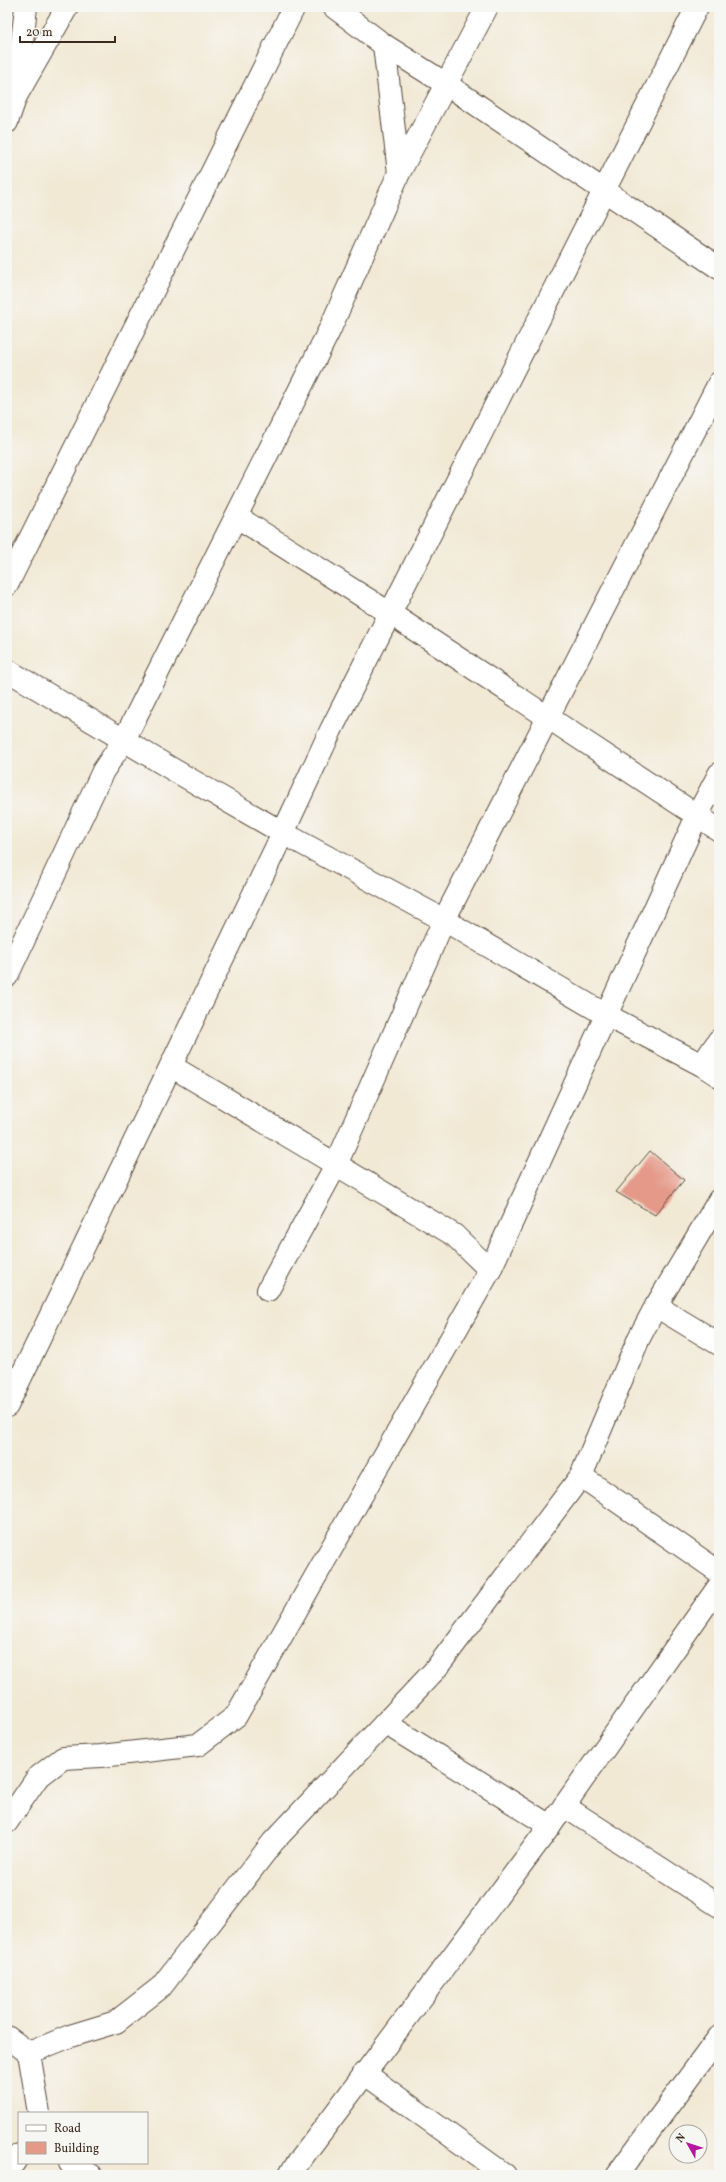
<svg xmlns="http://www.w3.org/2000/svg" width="726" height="2182" viewBox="0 0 726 2182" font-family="Vollkorn,serif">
  <rect width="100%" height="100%" fill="#f6f6f2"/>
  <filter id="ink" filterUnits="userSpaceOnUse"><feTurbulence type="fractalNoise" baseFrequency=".025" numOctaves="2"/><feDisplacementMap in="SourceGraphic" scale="8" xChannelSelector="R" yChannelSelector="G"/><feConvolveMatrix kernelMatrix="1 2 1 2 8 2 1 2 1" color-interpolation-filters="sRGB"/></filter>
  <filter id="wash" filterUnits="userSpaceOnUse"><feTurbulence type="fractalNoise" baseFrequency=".012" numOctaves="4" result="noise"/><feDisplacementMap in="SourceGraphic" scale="16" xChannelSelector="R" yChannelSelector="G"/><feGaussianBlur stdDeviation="0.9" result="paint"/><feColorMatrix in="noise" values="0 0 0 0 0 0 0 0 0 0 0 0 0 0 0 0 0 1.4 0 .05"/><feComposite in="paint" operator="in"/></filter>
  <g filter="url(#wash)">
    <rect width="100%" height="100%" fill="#f2e9d5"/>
    <g id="blocks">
      <polygon fill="#e59988" points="650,1151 684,1180 655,1215 616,1192"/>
    </g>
  </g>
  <g filter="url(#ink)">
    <use href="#blocks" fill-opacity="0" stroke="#564739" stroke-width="1"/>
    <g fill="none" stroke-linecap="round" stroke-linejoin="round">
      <g stroke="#564739" stroke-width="24">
        <g id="minor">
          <polyline points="334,7 384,45 446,84 719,268"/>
          <polyline points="384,45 399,173"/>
          <polyline points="17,87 26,7"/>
          <polyline points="7,122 16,96 67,7"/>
          <polyline points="237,517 391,614 719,830"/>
          <polyline points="7,585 294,7"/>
          <polyline points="7,670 172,769 283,833 444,920 606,1015 702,1065 719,1076"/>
          <polyline points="7,976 103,771 124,740 329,331 399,173 487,7"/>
          <polyline points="702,1065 719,1040"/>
          <polyline points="171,1066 454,1235 490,1270 697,816 719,774"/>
          <polyline points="268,1290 336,1165 444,920 719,383"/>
          <polyline points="656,1306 719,1344"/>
          <polyline points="7,1406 283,833 331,730 697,7"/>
          <polyline points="581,1476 719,1572"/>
          <polyline points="385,1723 550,1826"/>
          <polyline points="564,1806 719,1906"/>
          <polyline points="7,1822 37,1778 63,1758 101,1756 198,1745 236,1716 490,1270"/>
          <polyline points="7,2037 29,2053 39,2113"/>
          <polyline points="29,2053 70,2036 116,2022 161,1987 273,1842 435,1670 581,1476 639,1338 656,1306 719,1200"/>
          <polyline points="364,2073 505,2175"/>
          <polyline points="70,2163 91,2175"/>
          <polyline points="7,2173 19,2155"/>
          <polyline points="289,2175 550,1826 719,1586"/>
          <polyline points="617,2175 719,2037"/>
        </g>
      </g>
      <use href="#minor" stroke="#fff" stroke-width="22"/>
    </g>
  </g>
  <rect width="726" height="2182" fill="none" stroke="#f6f6f2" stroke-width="24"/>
  <rect x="18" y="2112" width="130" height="52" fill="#f6f6f2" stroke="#aba49d"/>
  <rect x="26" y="2125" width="20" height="6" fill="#ffffff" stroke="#aba49d"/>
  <text x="54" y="2132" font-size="12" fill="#3b2a1e">Road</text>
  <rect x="26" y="2142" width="20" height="12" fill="#e59988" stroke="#aba49d"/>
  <text x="54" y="2152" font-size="12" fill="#3b2a1e">Building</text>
  <g transform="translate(688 2144) rotate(309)"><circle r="19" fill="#f6f6f2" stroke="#aba49d"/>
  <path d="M0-3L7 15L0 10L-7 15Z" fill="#b5179e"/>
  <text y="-6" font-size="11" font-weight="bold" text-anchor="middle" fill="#3b2a1e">N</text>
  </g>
  <path d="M20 36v6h95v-6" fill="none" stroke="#3b2a1e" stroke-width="2"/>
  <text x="26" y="36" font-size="12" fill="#3b2a1e" stroke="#f6f6f2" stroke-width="3" paint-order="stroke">20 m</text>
</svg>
